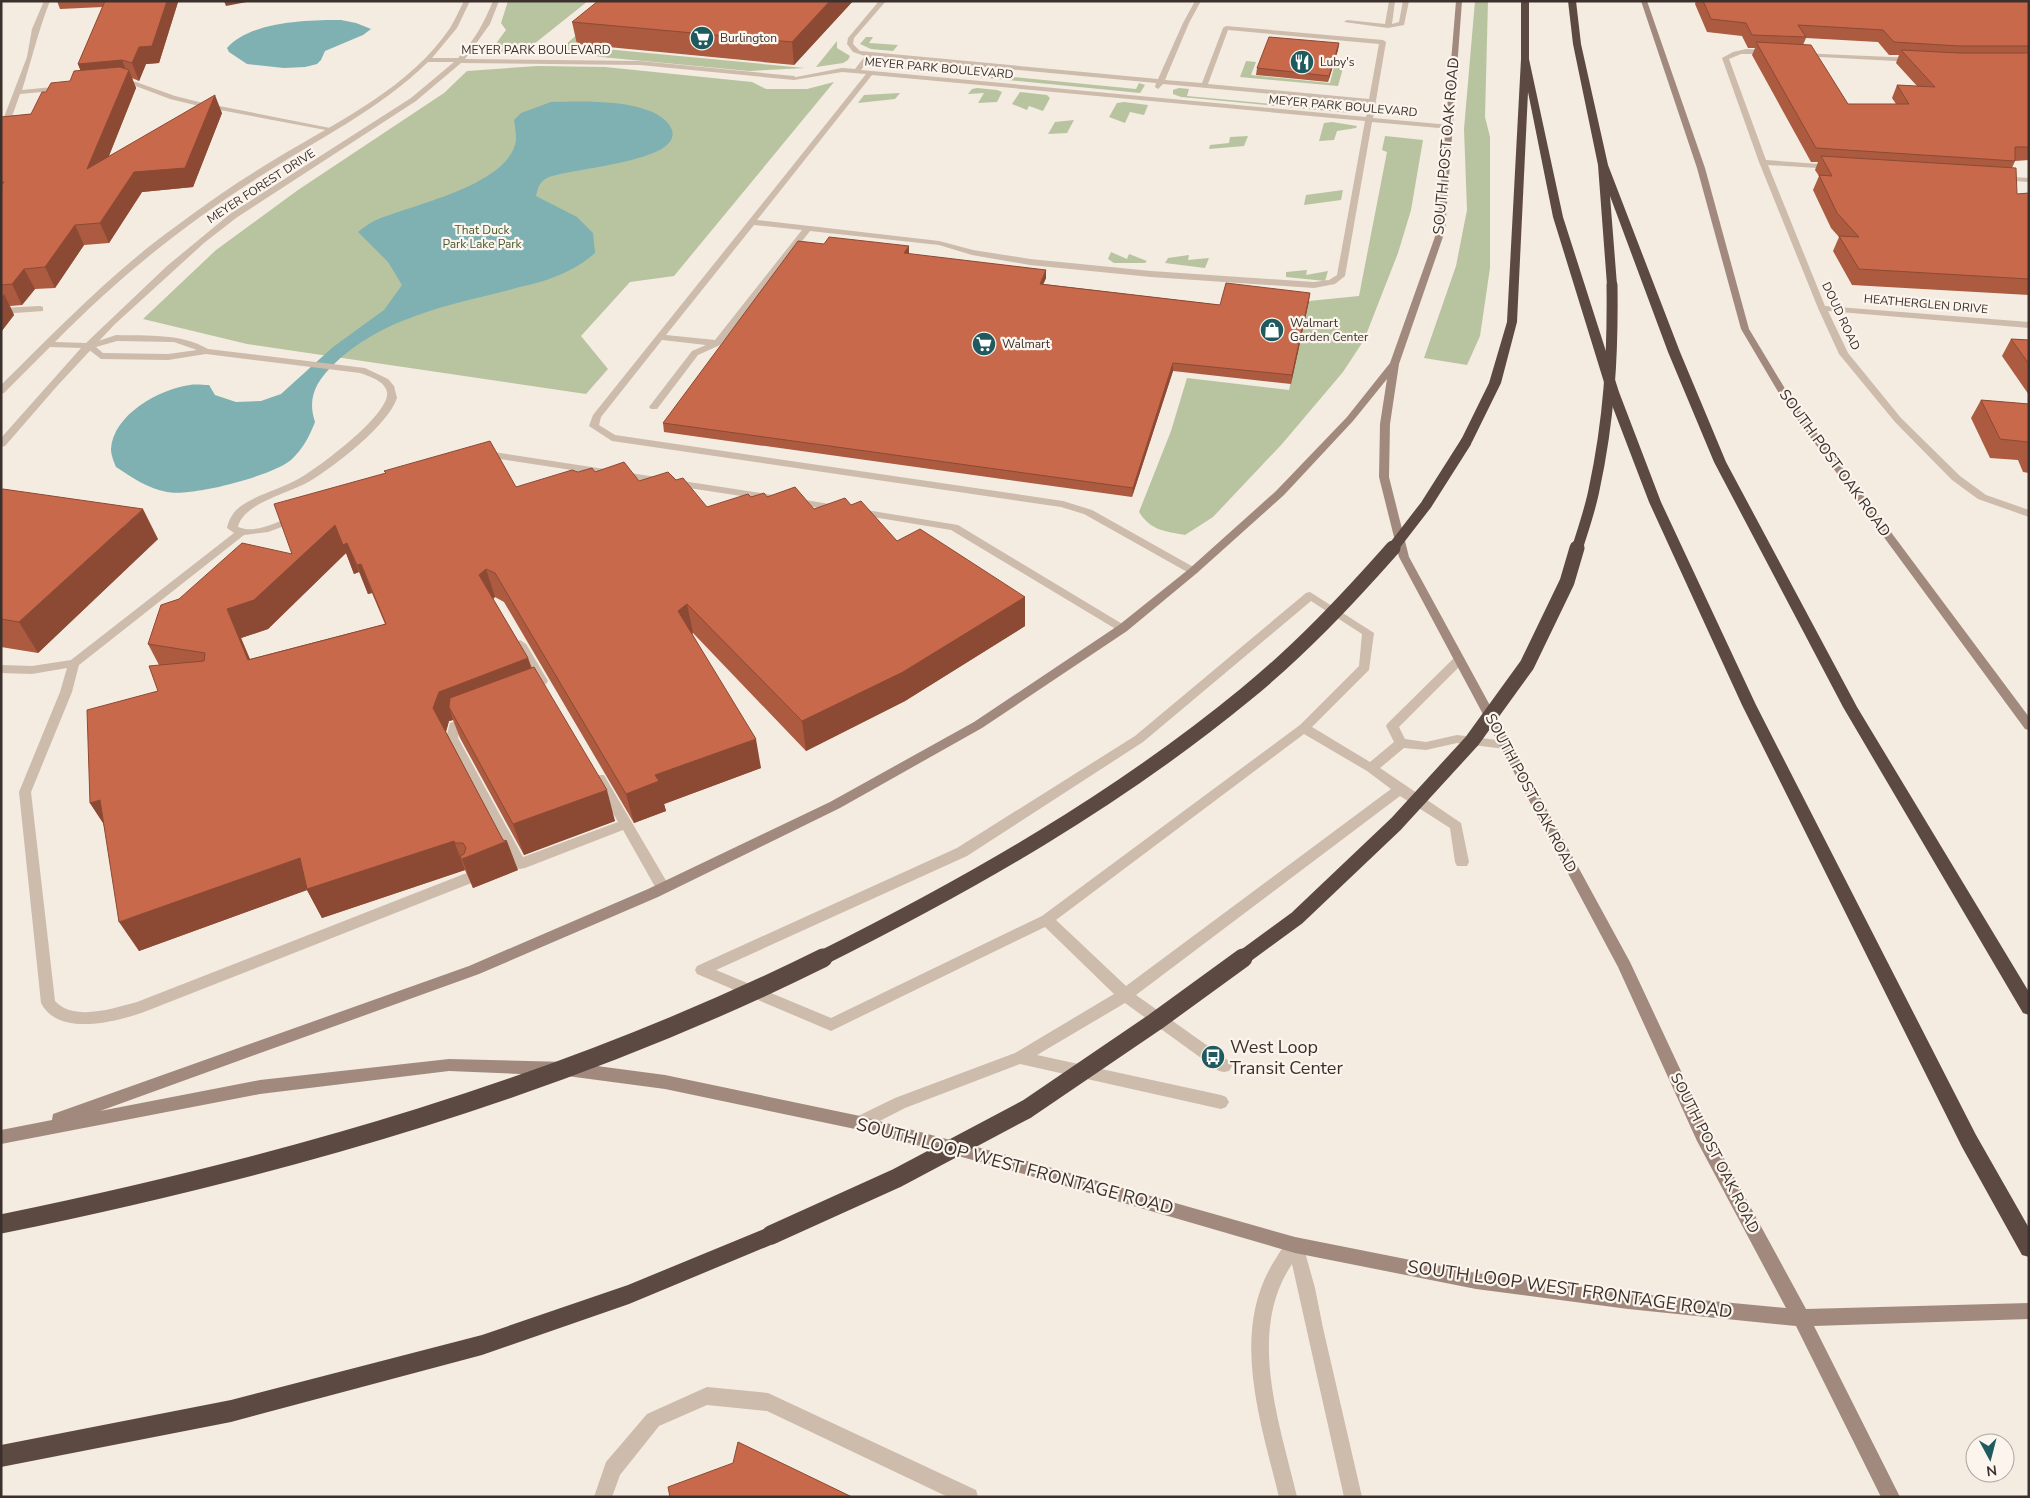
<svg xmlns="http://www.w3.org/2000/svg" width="2030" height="1498" viewBox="0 0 2030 1498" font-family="'Nunito Sans',sans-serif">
  <rect width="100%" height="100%" fill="#f4ebe1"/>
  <g fill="#b8c4a0">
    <polygon points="508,1 588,1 529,48 519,52 489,53 506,30 501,23"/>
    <polygon points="615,1 626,1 573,46 805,68 749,71 601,57 567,50 563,47"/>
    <polygon points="1475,1 1488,1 1485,117 1490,137 1490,268 1480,336 1467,365 1424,358 1456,266 1467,210 1464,129"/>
    <polygon points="866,37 873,37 869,43 898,45 893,51 871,49 860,44"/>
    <polygon points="837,41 837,48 850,56 848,60 843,63 816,67"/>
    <polygon points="891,59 896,60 892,66 995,76 999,70 1006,71 1003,76 1136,89 1139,83 1145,85 1140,93 888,68 886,66"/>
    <polygon points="1246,61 1256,62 1251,75 1330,83 1334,67 1343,68 1338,86 1240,77"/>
    <polygon points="538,66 605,67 752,82 766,89 807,89 834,82 674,276 630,282 581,336 608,369 586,394 247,344 143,319 216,250 298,190 444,93 467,71"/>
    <polygon points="977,88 997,90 1002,92 997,102 978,103 984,93 968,94 972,89"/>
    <polygon points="1179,88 1189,89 1187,96 1348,111 1349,104 1360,107 1351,113 1181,97 1173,94 1173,90"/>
    <polygon points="1020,92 1047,95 1050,98 1043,111 1029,106 1027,110 1012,104"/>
    <polygon points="900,93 895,99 858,103 864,95"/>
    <polygon points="1124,102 1148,105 1144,115 1130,112 1125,123 1109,117 1117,103"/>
    <polygon points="1074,120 1067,133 1048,134 1055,122"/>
    <polygon points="1332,122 1357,126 1356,128 1337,131 1334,140 1319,141 1324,123"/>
    <polygon points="1248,136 1244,146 1209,149 1210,145 1229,143 1230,137"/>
    <path d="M1385,136L1423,140L1411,210L1398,253L1364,340L1343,372L1282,444L1213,517L1185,535C1165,531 1151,531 1139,512L1171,431L1187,378L1289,390L1309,301L1359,296L1387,152L1382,150Z"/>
    <polygon points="1343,190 1341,200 1304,205 1306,195"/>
    <polygon points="1111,252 1127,259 1129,254 1147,261 1145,263 1114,263 1108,259"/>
    <polygon points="1189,255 1188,260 1209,258 1205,268 1165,263 1168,258"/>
    <polygon points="1307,270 1306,275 1328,271 1325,281 1286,277 1286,272"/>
  </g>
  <g fill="#7fb0b2">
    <path d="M341,20L356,23L371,29L363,35L325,51L321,60L317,64L305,67L284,68L247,64L229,52L227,48C251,21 308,20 341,20Z"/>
    <path d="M551,102C579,101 623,100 650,111C658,114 669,121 672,130C682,163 566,168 547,178C539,182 538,188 536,196L577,217L593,233L595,253C580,266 568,272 549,279C536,284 522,286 509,290C446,306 381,318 333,365C316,382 307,398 315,422C309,437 303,449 291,460C272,476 191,497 167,492C147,488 133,478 116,467C114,462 111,455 111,449C113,415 159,389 190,385C196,384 203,385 209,385L215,395L236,402L261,401L281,394L333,347L384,310L402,285L388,262L358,232C363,228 368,224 374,221C409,205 510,186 516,140C516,134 515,126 514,120L521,113Z"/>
  </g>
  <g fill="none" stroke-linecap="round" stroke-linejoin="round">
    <g fill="#cdbbac" fill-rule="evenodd">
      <path d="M44,1H50C38,31 32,59 22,90L63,86L66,88L63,90L20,94L5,136L1,138V125L27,57L32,29Z"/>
      <path d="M879,1H886L854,38L853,44L860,51L1158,79L1183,23L1195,1H1201L1189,23L1165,80L1202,83L1223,28L1226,26L1383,40L1386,42L1373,118L1450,125L1454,127L1450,129L1372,122L1345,276L1335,284L1314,288L1151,277L1030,265L972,255L939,245L810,231L720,345L698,355L657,409H651L649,407L692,351L706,345L662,340L601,417L599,425L615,435L1063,501L1092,510L1197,569L1199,571L1197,573H1189L1084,514L1061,507L612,441L589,426L593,415L866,74L842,72L794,80L791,78L842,68L855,69L865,56L853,52L847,44L848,38ZM1228,30L1379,44L1369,99L1208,84ZM872,56L1156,83L1155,87L1158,89L1163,84L1369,103L1366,117L861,70ZM872,75L1365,121L1337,275L1329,280L1314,282L1151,271L1030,259L973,250L939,241L757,220ZM754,225L802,230L715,340L666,335Z"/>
      <polygon points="1389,1 1395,1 1392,24 1399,22 1403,1 1409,1 1404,25 1388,28 1344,22 1347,20 1385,24"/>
      <polygon points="118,80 136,82 175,96 199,102 335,129 331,131 199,106 170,99 133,85 116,83 115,82"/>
      <polygon points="40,306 43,307 43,311 1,314 1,308"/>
      <path d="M116,335C148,336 180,333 208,349L365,368L388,379L394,386L397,398C388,425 335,466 310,481C290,493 243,503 238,527C258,535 278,520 297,515L302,518L301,520L268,532L244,535L79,665L72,692L31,792L55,1001C74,1022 114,1008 137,1002L464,874L469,873L474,874L476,878L474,882L144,1012C116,1022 58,1037 41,1003L19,792L60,692L67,668L32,674L1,673V665L32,666L71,660L234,533L227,528C229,519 233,512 241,506C258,494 281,489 300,478C318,468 391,414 387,392C385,381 369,376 360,373L206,354L168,360L101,359L84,346ZM117,341L174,342L197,350L168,354L103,353L96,347Z"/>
      <polygon points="487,451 773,495 778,498 773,501 487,457 481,458 476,455"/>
      <polygon points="793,498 958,525 1129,628 1123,632 1119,631 951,530 789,503 788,501 789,499"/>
      <path d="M1310,592L1374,633L1369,670L1312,727L1370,762L1394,742L1386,726L1388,723L1455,657H1463L1465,660L1463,663L1399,727L1405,739L1426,742L1457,735L1505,741L1511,745L1505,749L1457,743L1426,750L1404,748L1380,768L1461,823L1469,862L1467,866H1457L1455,862L1450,828L1400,796L1136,995L1229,1061L1232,1066L1229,1071L1224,1072L1219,1071L1125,1003L1037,1055L1221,1095L1226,1097L1229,1102L1226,1107L1221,1109L1020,1064L905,1108L866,1128L860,1130L854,1128L852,1123L854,1118L895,1098L1015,1053L1114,994L1045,927L831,1031L697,974L695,970L697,966L957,848L1135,736L1306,593ZM1311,601L1362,634L1359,666L1300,725L1042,916L831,1018L716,970L967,856L1143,742ZM1304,734L1367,771L1391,789L1126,986L1056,920Z"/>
      <polygon points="520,640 526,644 548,681 546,684 542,685 538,684 514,644"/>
      <polygon points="470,716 476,720 474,723 460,729 458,738 523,857 618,822 593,778 594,775 604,775 668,884 670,888 668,892 663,893 658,892 623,830 525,868 520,869 515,868 446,738 450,723"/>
      <path d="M1295,1237L1301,1239L1303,1245L1315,1288L1323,1328L1362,1497H1344L1292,1264C1246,1332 1280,1424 1297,1497H1279C1261,1423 1230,1334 1273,1263C1279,1254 1285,1241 1295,1237Z"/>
      <polygon points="707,1387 768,1393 976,1490 978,1497 948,1497 767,1411 707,1405 659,1426 620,1475 612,1497 594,1497 606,1462 647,1414"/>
    </g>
    <g fill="#cdbbac" fill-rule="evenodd">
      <path d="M464,1H470L457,28L432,58H458C474,41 484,23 493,1H499L490,24L465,59L640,61L794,76L797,78L794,80L640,65L461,63L416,101L236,218L204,243L114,325L58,385L5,446L1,447V438L81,348L50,347L4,393L1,394V385C57,330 111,273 175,227C209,201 245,177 282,155C341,120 410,87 450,28C455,20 459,10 464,1ZM428,62H454L411,98L230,214L167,266L86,343L55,342C119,277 182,226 259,177C316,140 379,110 428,62Z"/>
      <polygon points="1746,49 1769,50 1772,52 1769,54 1741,54 1729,59 1766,160 1833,165 1837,167 1833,169 1768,165 1825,306 2029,322 2029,328 1828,311 1848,353 1901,418 1960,476 1986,495 2029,510 2029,517 1978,499 1952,480 1895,422 1839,354 1818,308 1759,162 1722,58 1733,52"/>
      <polygon points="1799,53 1914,58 1917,60 1914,62 1801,56 1799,55"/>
      <polygon points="1997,176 2029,178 2029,182 2000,180 1996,178"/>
    </g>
    <g fill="#a18a7d" fill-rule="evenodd">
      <path d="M1456,1H1462L1445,231L1399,364L1390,424L1389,477L1409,557L1630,962L1709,1131L1806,1309L2029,1303V1319L1814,1326L1900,1497H1881L1796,1326L1628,1309L1476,1289L1295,1253L1003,1168L860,1130L665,1089L567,1076L449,1071L260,1094L1,1144V1130L52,1120L53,1114L469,966L648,889L830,802L974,722L1119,625L1189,569L1276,491L1347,417L1390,363L1437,231ZM1387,379L1380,424L1379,477L1399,557L1618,967L1697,1141L1786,1308L1628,1293L1476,1273L1295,1237L1003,1154L860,1116L665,1075L567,1062L449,1059L260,1080L100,1111L479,974L658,897L840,808L982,728L1127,631L1197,573L1284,495L1353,421Z"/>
      <polygon points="1641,1 1647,1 1705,168 1749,329 1790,397 2029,717 2029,730 2025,729 1783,400 1741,329 1697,168"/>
    </g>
    <g fill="#5c4a42" fill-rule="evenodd">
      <polygon points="1521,1 1529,1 1529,59 1563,217 1619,392 1661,502 1756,705 1976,1135 2029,1228 2029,1257 2022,1255 1962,1147 1742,705 1649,502 1607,392 1553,217 1528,92 1517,322 1501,383 1472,442 1466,446 1460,442 1489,383 1507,322 1521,59"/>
      <polygon points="1568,1 1576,1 1581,44 1608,165 1680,352 1726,462 1857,707 2029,992 2029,1015 2023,1013 1843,707 1714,462 1668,352 1610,196 1617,285 1612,288 1607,285 1598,165 1573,44"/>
      <polygon points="771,1226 778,1228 781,1235 778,1242 629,1304 482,1355 231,1422 1,1467 1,1445 231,1400 482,1335 628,1285"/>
    </g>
    <g stroke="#5c4a42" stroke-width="11">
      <polyline points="1392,549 1426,505 1466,442"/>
      <path d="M1577,549C1583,530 1590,510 1594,490C1609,420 1613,357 1612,285"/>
    </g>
    <g stroke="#5c4a42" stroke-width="15">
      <path d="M820,959C970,884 1116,801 1246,694C1300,650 1347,600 1393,548"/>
      <polyline points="1241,959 1297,918 1396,824 1472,741 1527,665 1567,582 1577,548"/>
    </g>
    <g stroke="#5c4a42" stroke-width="19">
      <path d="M1,1224C284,1166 563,1087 823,958"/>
      <polyline points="771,1235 897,1178 1027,1109 1155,1022 1243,958"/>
    </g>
  </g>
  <g fill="#ac5a40" fill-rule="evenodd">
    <polygon points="57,1 188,1 178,2 159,63 146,64 139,81 132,78 136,88 109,156 222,113 193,187 142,192 109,243 84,245 55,288 35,289 22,305 10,306 14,315 1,332 1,117 31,114 46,92 70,81 81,71 78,64 103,7 60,9"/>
    <polygon points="853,1 794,65 577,44 572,22"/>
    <path d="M1696,1H2029V160L2015,161L2012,168L2017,194L2029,193V295L1852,285L1833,251L1839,237L1831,228L1813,190L1819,176L1815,170L1818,162H1811L1752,55L1755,48H1748L1742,36L1707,32L1695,4ZM1806,38L1878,42L1889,55H1899L1896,63L1917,86L1897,85L1892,98L1896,104H1848L1803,45Z"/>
    <polygon points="1339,43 1338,50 1328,82 1256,75 1257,68"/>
    <polygon points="824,244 909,246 909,254 1046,270 1046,278 1043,284 1220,305 1309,301 1291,384 1173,371 1132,497 664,432 663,423"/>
    <polygon points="2011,339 2029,340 2029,395 2002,356"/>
    <polygon points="1981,400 2029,404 2029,473 2023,472 2018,460 1990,458 1971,418"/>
    <path d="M578,472H595L639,481L676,480L707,507L751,497H767L814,509L851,505L897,541L1025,597V626L905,701L806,751L693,633L692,634L761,768L664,804L666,811L634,823L504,602L495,597L493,599L528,658L532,668L615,821L524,855L460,738L453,720L449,721L446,732L518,870L473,888L465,870L322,918L307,890L139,951L103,823L90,803L158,691L159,665L148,644L179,599L292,554L516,487ZM346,553L354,574L359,572L368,594L372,593L385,624L250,659L241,638L268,629Z"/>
    <polygon points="1,490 158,539 38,653 1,647"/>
  </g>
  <g fill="#8c4a34">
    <polygon points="167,1 178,1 178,2 159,63 146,64 139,81 132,63 139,47"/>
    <polygon points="224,1 252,1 226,6"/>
    <polygon points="830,1 853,1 794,65 792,42"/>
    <polygon points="1339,43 1338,50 1328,82 1329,76"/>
    <polygon points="122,60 127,73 129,70 136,88 96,188 87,169 85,82 78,64"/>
    <polygon points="215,95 222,113 193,187 142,192 109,243 100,223 134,172"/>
    <polygon points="75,225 84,245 55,288 45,267"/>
    <polygon points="909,246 909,254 904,253"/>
    <polygon points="24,269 35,289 22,305 12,284"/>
    <polygon points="1046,270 1046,278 1040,292 1040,284"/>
    <polygon points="1310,293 1309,301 1291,384 1292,375"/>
    <polygon points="4,294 14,315 1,332 1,297"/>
    <polygon points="1173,363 1173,371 1132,497 1133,488"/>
    <polygon points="143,509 158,539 38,653 19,622"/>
    <polygon points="335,525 347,543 359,572 354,574 346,553 268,629 241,638 262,689 248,660 227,609"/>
    <polygon points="361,564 372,593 368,594 357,565"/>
    <polygon points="486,569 495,597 488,604 479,575"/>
    <polygon points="1025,597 1025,626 905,701 806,751 802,721"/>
    <polygon points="687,604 693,633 684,640 678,611"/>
    <polygon points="528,658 537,687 449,707 453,720 449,721 444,738 433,708 439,692"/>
    <polygon points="756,739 761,768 664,804 666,811 634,823 626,794 655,775"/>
    <polygon points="607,790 615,821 524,855 513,824"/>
    <polygon points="100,800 109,832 90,803"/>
    <polygon points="454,841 465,870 322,918 307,890 139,951 119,922 300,858"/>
    <polygon points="507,841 518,870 473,888 462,859"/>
  </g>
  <g fill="#c8694b" stroke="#8c4a34" fill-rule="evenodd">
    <polygon points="105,1 167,1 152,46 139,47 132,63 122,60 78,64"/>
    <polygon points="598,1 830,1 792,42 572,22"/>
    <polygon points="1703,1 2029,1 2029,46 1959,46 1894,42 1883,30 1798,25 1806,37 1752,35 1746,23 1711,19"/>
    <polygon points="1269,37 1339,43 1329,76 1257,68"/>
    <polygon points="1756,42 1811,45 1848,104 1909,104 1897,85 1935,87 1901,50 1959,53 2029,53 2029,147 2015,147 2015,161 1816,148"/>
    <polygon points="120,67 129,70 87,169 215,95 185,168 134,172 100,223 75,225 45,267 24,269 12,284 1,285 1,186 4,182 1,182 1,117 31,114 42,92 46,92 51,83 70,81 74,71"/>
    <polygon points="1821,156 2016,168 2017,194 2029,193 2029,279 1859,269 1839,236 1859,237 1837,213 1819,175 1832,176"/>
    <polygon points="829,237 909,246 904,253 1046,270 1040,284 1220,305 1226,283 1310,293 1292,375 1173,363 1133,488 663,423 798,241 824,244"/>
    <polygon points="2011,339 2029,340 2029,364"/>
    <polygon points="1981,400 2029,404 2029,444 2028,442 2000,439"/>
    <path d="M490,441L516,487L572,470L578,472L592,468L595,472L624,462L639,481L668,472L676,480L683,478L707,507L748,494L751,497L764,493L767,497L795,487L814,509L845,498L851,505L861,501L897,541L920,529L1025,597L903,672L802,721L687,604L678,611L756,739L655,775L659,781L626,794L495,573L486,569L479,575L528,658L439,692L433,708L503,840L507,841L462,859L460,856L464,854L466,848L463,843H455L454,841L307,889L300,858L119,922L100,800L90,803L87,710L158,691L149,666L204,661L205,653L148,644L161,605L179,599L242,543L292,554L274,504L386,473L384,471ZM335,525L343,545L347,543L357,565L361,564L386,624L248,660L227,609L254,600Z"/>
    <polygon points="3,489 143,509 19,622 1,619 1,490"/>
    <polygon points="534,667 607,790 513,824 449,707 450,698"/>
    <polygon points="738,1442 852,1497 670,1497 668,1487 733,1463"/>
  </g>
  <defs>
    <g id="supermarket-disc" transform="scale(1.25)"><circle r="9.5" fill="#1f5a5e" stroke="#fbf5ee"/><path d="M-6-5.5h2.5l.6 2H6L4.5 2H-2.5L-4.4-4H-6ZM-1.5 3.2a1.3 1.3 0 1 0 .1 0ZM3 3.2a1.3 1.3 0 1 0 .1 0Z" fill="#fff"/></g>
    <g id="restaurant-disc" transform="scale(1.25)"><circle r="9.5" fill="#1f5a5e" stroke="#fbf5ee"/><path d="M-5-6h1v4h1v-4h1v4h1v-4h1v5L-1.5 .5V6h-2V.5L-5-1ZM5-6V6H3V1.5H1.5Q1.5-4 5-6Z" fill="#fff"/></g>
    <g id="shop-disc" transform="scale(1.25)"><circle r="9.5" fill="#1f5a5e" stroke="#fbf5ee"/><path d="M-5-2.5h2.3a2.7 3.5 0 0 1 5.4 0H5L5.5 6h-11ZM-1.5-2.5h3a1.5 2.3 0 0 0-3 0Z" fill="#fff"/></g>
    <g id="bus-disc" transform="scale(1.25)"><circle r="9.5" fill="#1f5a5e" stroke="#fbf5ee"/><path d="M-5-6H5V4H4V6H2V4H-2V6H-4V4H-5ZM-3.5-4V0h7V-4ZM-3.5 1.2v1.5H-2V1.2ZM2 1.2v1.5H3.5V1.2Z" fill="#fff"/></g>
  </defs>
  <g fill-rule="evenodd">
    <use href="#supermarket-disc" x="702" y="38"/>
    <use href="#restaurant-disc" x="1302" y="62"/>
    <use href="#shop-disc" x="1272" y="330"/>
    <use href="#supermarket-disc" x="984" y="344"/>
    <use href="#bus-disc" x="1213" y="1057"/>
  </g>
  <g text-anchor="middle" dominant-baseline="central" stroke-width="4.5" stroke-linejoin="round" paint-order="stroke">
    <g font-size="12" fill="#3b302b" stroke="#fbf5ee" text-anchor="start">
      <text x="720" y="38">Burlington</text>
      <text x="1320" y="62">Luby's</text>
      <text x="1290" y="323">Walmart<tspan x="1290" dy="14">Garden Center</tspan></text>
      <text x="1002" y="344">Walmart</text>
    </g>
    <g font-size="12" fill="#3b302b" stroke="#fbf5ee">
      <text x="536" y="50">MEYER PARK BOULEVARD</text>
      <text transform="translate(939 68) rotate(5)">MEYER PARK BOULEVARD</text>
      <text transform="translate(1343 106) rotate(5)">MEYER PARK BOULEVARD</text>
      <text transform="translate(261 186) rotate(-33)">MEYER FOREST DRIVE</text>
      <text transform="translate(1926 304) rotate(5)">HEATHERGLEN DRIVE</text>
      <text transform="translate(1841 316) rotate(65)">DOUD ROAD</text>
    </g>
    <g font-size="12" fill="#4a5a2e" stroke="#fbf5ee">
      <text x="482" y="230">That Duck<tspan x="482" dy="14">Park Lake Park</tspan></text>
    </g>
    <g font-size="15" fill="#3b302b" stroke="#fbf5ee">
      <text transform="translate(1446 146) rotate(-85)">SOUTH POST OAK ROAD</text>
      <text transform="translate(1835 463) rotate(54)">SOUTH POST OAK ROAD</text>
      <text transform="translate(1531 793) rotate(62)">SOUTH POST OAK ROAD</text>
      <text transform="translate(1715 1153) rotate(63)">SOUTH POST OAK ROAD</text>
    </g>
    <g font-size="18" fill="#3b302b" stroke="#fbf5ee" text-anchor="start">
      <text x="1230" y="1047">West Loop<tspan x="1230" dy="21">Transit Center</tspan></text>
    </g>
    <g font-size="18" fill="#3b302b" stroke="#fbf5ee">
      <text transform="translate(1015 1166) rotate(15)">SOUTH LOOP WEST FRONTAGE ROAD</text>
      <text transform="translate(1570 1289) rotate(8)">SOUTH LOOP WEST FRONTAGE ROAD</text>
    </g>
  </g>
  <rect width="2030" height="1498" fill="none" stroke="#3b302b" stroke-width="5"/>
  <g transform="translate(1990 1458) rotate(173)"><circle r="24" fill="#fbf5ee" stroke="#aea6a0"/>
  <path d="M0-4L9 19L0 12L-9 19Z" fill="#1f5a5e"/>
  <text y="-8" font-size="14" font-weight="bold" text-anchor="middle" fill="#3b302b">N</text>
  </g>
</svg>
